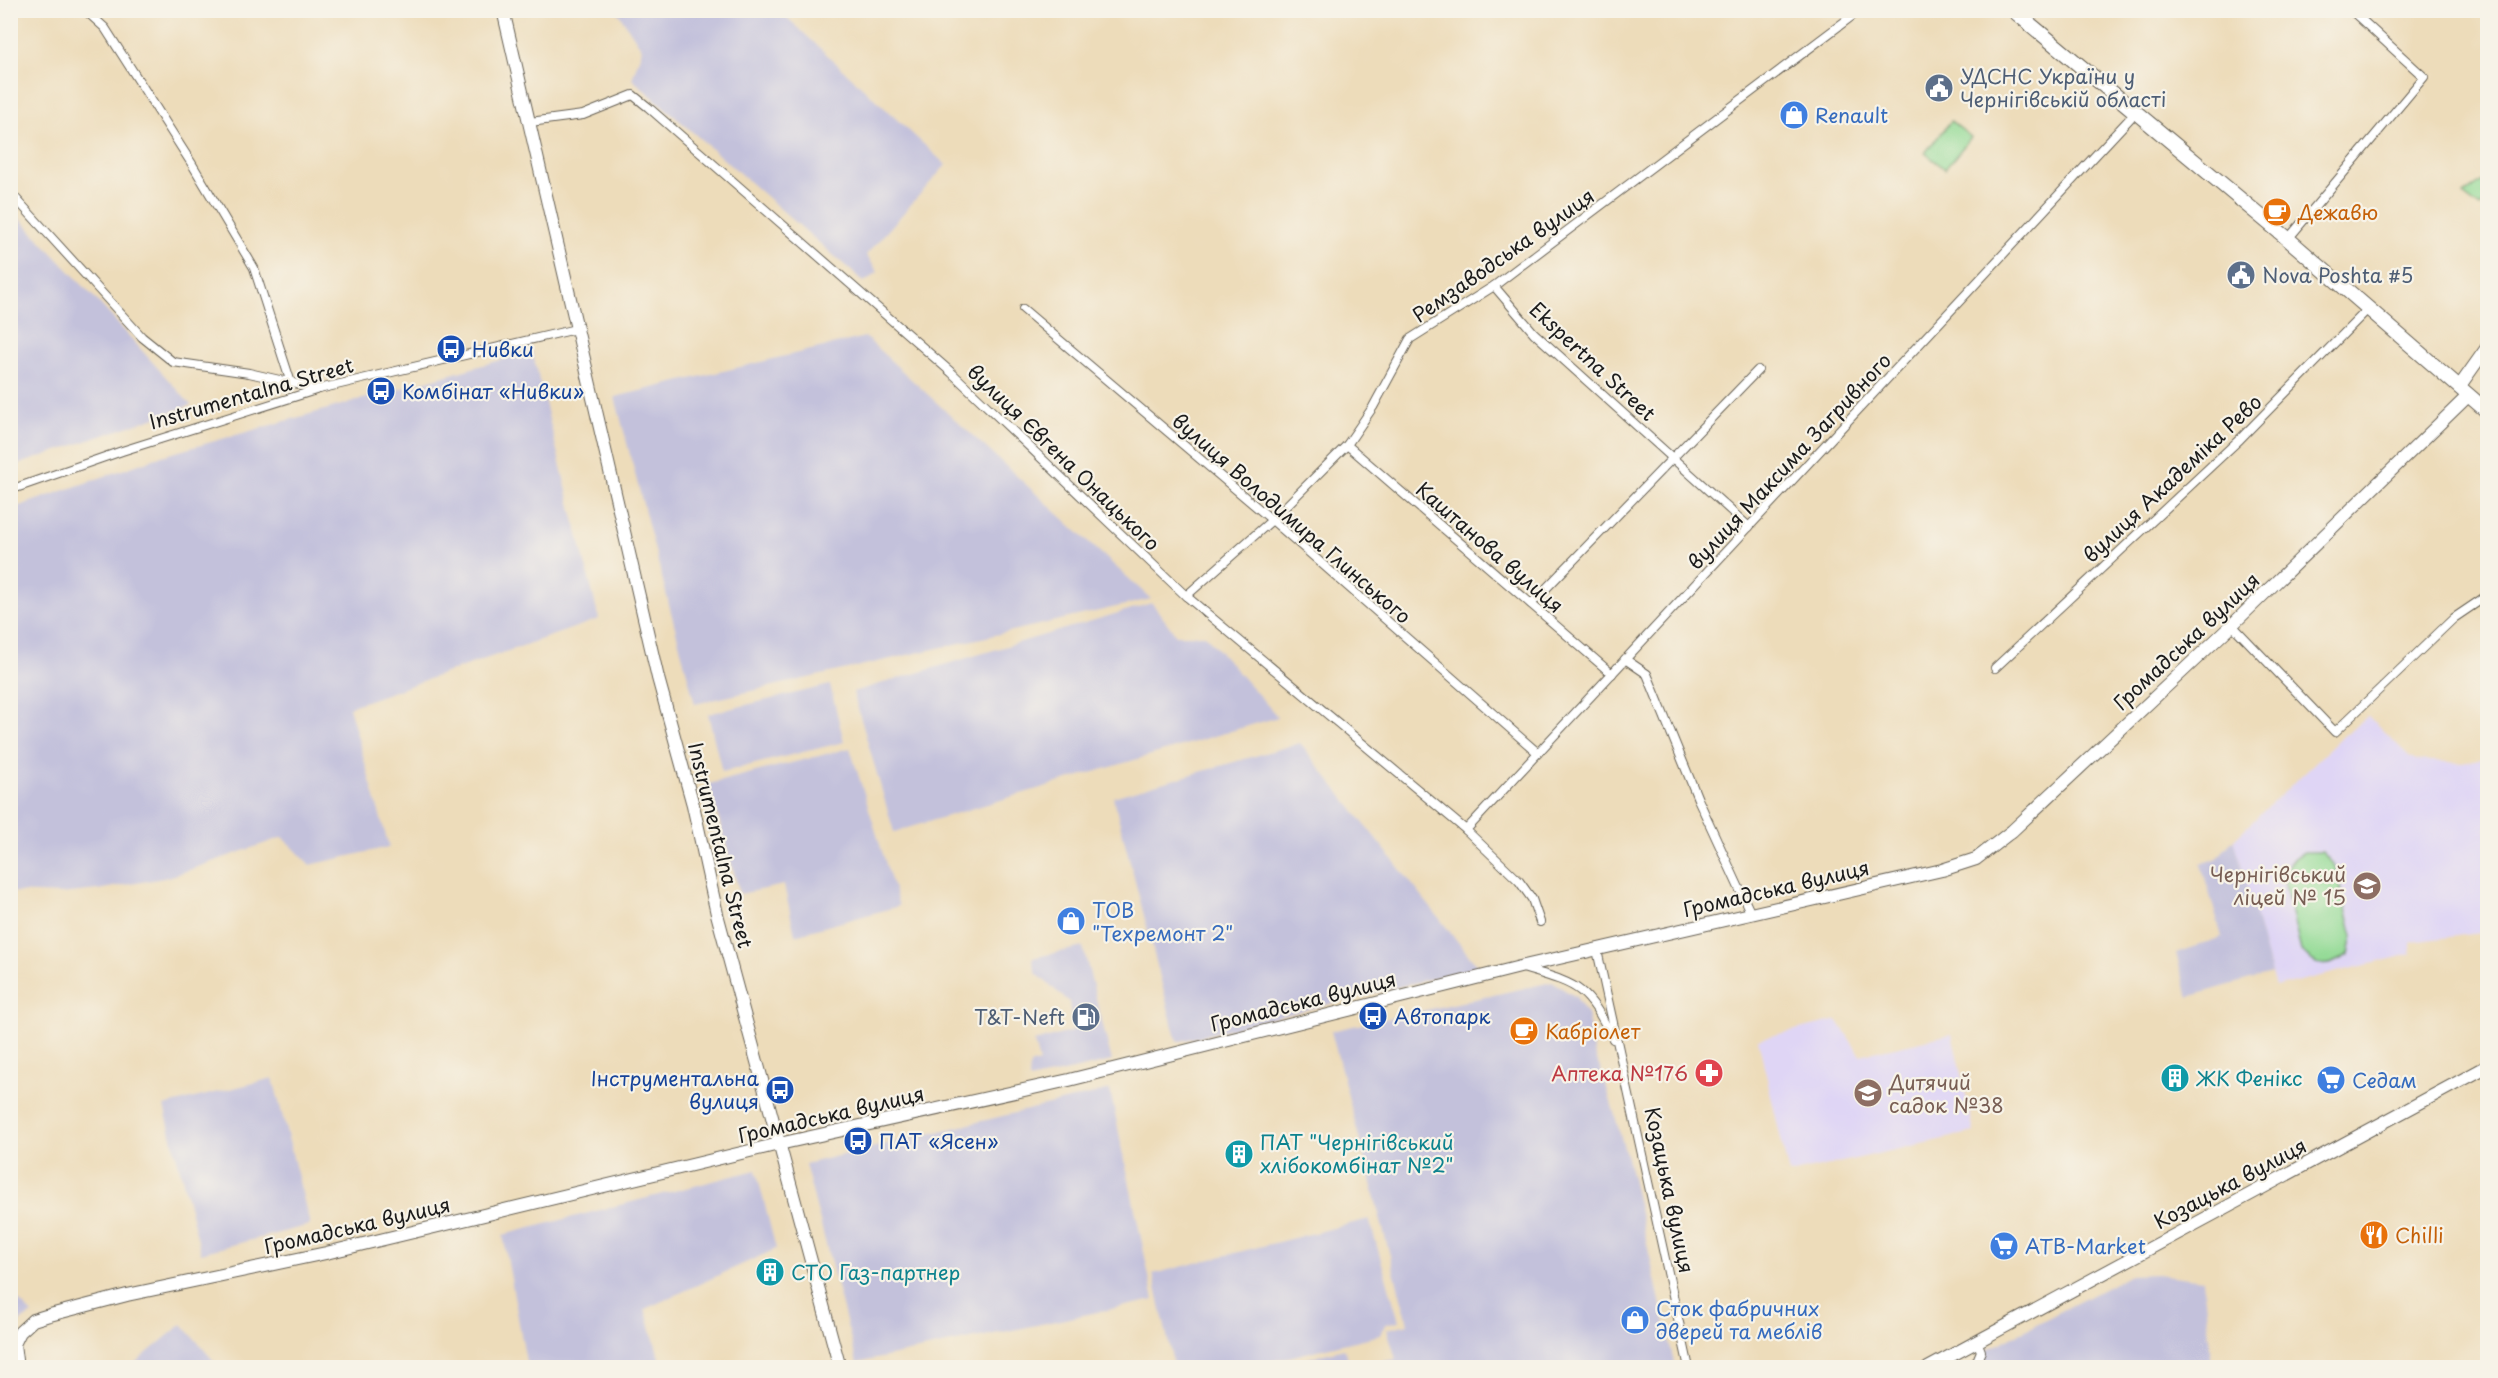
<svg xmlns="http://www.w3.org/2000/svg" width="2498" height="1378" viewBox="0 0 2498 1378" font-family="'Playpen Sans',sans-serif">
  <rect width="100%" height="100%" fill="#f7f3e8"/>
  <filter id="ink" filterUnits="userSpaceOnUse"><feTurbulence type="fractalNoise" baseFrequency=".0167" numOctaves="2"/><feDisplacementMap in="SourceGraphic" scale="12" xChannelSelector="R" yChannelSelector="G"/><feConvolveMatrix kernelMatrix="1 2 1 2 8 2 1 2 1" color-interpolation-filters="sRGB"/></filter>
  <filter id="wash" filterUnits="userSpaceOnUse"><feTurbulence type="fractalNoise" baseFrequency=".008" numOctaves="4" result="noise"/><feDisplacementMap in="SourceGraphic" scale="24" xChannelSelector="R" yChannelSelector="G"/><feGaussianBlur stdDeviation="1.35" result="paint"/><feColorMatrix in="noise" values="0 0 0 0 0 0 0 0 0 0 0 0 0 0 0 0 0 1.4 0 .05"/><feComposite in="paint" operator="in"/></filter>
  <g filter="url(#wash)">
    <rect width="100%" height="100%" fill="#eddcba"/>
    <g fill="#dfd5f5">
      <polygon points="2368,716 2410,757 2416,760 2462,763 2487,759 2487,932 2411,942 2411,954 2275,987 2234,839 2341,738"/>
      <polygon points="1837,1020 1860,1055 1952,1034 1974,1132 1789,1174 1758,1039"/>
    </g>
    <g fill="#c3c1db">
      <polygon points="617,11 780,11 946,165 866,255 878,272 864,282 632,79 642,49"/>
      <polygon points="10,208 91,294 191,405 11,467"/>
      <polygon points="865,337 1151,599 695,704 615,397"/>
      <polygon points="532,351 599,619 349,707 389,847 310,865 283,837 169,877 98,890 60,894 11,892 11,509 162,456"/>
      <polygon points="1152,603 1176,635 1205,635 1278,717 894,832 853,692"/>
      <polygon points="830,685 844,742 722,772 708,714"/>
      <polygon points="1300,743 1478,967 1177,1042 1113,797"/>
      <polygon points="850,748 899,906 795,935 784,885 740,894 709,784"/>
      <polygon points="2234,839 2271,973 2188,997 2176,953 2222,937 2201,864 2217,858"/>
      <polygon points="1083,947 1112,1061 1029,1080 1030,1065 1039,1062 1034,1042 1073,1031 1069,1002 1036,973 1032,958"/>
      <polygon points="1552,982 1576,997 1587,1014 1595,1055 1605,1081 1629,1165 1675,1367 1273,1367 1344,1349 1352,1367 1396,1359 1387,1329 1408,1324 1331,1031"/>
      <polygon points="273,1078 310,1225 201,1253 164,1106"/>
      <polygon points="1110,1090 1154,1300 857,1363 805,1164"/>
      <polygon points="756,1170 776,1249 645,1309 662,1367 527,1367 503,1235"/>
      <polygon points="1369,1219 1399,1321 1386,1324 1380,1335 1248,1367 1174,1367 1153,1274"/>
      <polygon points="2157,1274 2203,1280 2212,1367 1980,1367 1987,1350 2130,1275"/>
      <polygon points="10,1292 32,1314 11,1327 10,1327"/>
      <polygon points="182,1324 219,1367 130,1367"/>
    </g>
    <g fill="#92da94" stroke="#577b58" stroke-width="1.5">
      <polygon points="1951,121 1971,137 1945,169 1925,153"/>
      <polygon points="2487,178 2487,199 2480,208 2463,195"/>
      <path d="M2304,852H2322L2335,866L2353,936L2349,954C2329,967 2319,970 2301,951L2284,881C2286,866 2291,859 2304,852Z"/>
    </g>
  </g>
  <g filter="url(#ink)">
    <g fill="none" stroke-linecap="round" stroke-linejoin="round">
      <g stroke="#655f53" stroke-width="10">
        <g id="street">
          <polyline points="85,10 105,28 192,164 254,268 291,383"/>
          <polyline points="530,122 583,115 633,95 648,107 952,373 1186,596 1466,830 1519,881 1532,899 1540,922"/>
          <polyline points="10,192 142,337 173,362 249,373 319,389"/>
          <polyline points="2288,239 2424,77 2351,10"/>
          <polyline points="1494,286 1534,333 1749,527"/>
          <polyline points="1023,309 1272,520 1538,753"/>
          <polyline points="1347,445 1612,674"/>
          <polyline points="10,490 122,451 319,389 576,329"/>
          <polyline points="1186,596 1272,520 1347,445 1373,407 1410,339 1494,286 1860,10"/>
          <polyline points="1531,604 1758,370"/>
          <polyline points="2232,625 2335,732 2454,618 2488,595"/>
          <polyline points="1625,659 1647,674 1698,799 1751,914"/>
          <polyline points="1995,668 2240,439 2368,309"/>
          <polyline points="1466,830 2135,113"/>
          <polyline points="1597,950 1689,1368"/>
          <path d="M1523,968C1579,985 1586,985 1613,1039"/>
          <polyline points="1974,1368 1981,1351 1977,1341"/>
        </g>
      </g>
      <g stroke="#655f53" stroke-width="14">
        <g id="secondary">
          <polyline points="503,10 658,678 693,805 717,914 840,1368"/>
          <polyline points="2459,387 2488,346"/>
          <polyline points="17,1368 14,1344 20,1332 33,1320 46,1316 127,1295 326,1253 779,1144 1069,1080 1520,967 1942,870 1976,859 2012,831 2232,625 2469,395"/>
          <polyline points="1928,1368 2488,1066"/>
        </g>
      </g>
      <g stroke="#655f53" stroke-width="16">
        <polyline id="primary" points="2013,10 2288,239 2488,412"/>
      </g>
      <use href="#street" stroke="#fff" stroke-width="8"/>
      <use href="#secondary" stroke="#fff" stroke-width="12"/>
      <use href="#primary" stroke="#fff" stroke-width="14"/>
    </g>
  </g>
  <defs>
    <g id="civic-disc" transform="scale(1.5)"><circle r="9.5" fill="#5c6f8a" stroke="#f7f3e8"/><path d="M-.6-6.5H3V-4.5H.6V-3L4-1V1h2V6H-6V1h2V-1L-.6-3ZM-1.2 2.5V6h2.4V2.5Z" fill="#fff"/></g>
    <g id="shop-disc" transform="scale(1.5)"><circle r="9.5" fill="#3f7fe0" stroke="#f7f3e8"/><path d="M-5-2.5h2.3a2.7 3.5 0 0 1 5.4 0H5L5.5 6h-11ZM-1.5-2.5h3a1.5 2.3 0 0 0-3 0Z" fill="#fff"/></g>
    <g id="cafe-disc" transform="scale(1.5)"><circle r="9.5" fill="#e8710a" stroke="#f7f3e8"/><path d="M-5.5-4.5H6V0H3Q3 3.5 0 3.5H-2.5Q-5.5 3.5-5.5 0ZM3-3.2v2h1.7v-2ZM-6 4.5H4V6H-6Z" fill="#fff"/></g>
    <g id="bus-disc" transform="scale(1.5)"><circle r="9.5" fill="#1a4fb4" stroke="#f7f3e8"/><path d="M-5-6H5V4H4V6H2V4H-2V6H-4V4H-5ZM-3.5-4V0h7V-4ZM-3.5 1.2v1.5H-2V1.2ZM2 1.2v1.5H3.5V1.2Z" fill="#fff"/></g>
    <g id="school-disc" transform="scale(1.5)"><circle r="9.5" fill="#8d6e63" stroke="#f7f3e8"/><path d="M0-5L7-2L0 1L-7-2ZM-4 1L0 2.5L4 1V4Q0 6-4 4Z" fill="#fff"/></g>
    <g id="fuel-disc" transform="scale(1.5)"><circle r="9.5" fill="#5c6f8a" stroke="#f7f3e8"/><path d="M-5.5-6h7V0h2V4h1.3V-2.5L3-4.5l.8-.8L6-3V5H2.5V1h-1V6h-7ZM-4.2-4.7v3.2H.2V-4.7Z" fill="#fff"/></g>
    <g id="pharmacy-disc" transform="scale(1.5)"><circle r="9.5" fill="#e0444e" stroke="#f7f3e8"/><path d="M-2-6h4v4h4v4h-4v4h-4v-4h-4v-4h4Z" fill="#fff"/></g>
    <g id="building-disc" transform="scale(1.5)"><circle r="9.5" fill="#0f9aa8" stroke="#f7f3e8"/><path d="M-4-6H4V6H1V3H-1V6H-4ZM-2.5-4.3h1.7v1.8h-1.7ZM.8-4.3h1.7v1.8H.8ZM-2.5-1h1.7V.8h-1.7ZM.8-1h1.7V.8H.8Z" fill="#fff"/></g>
    <g id="supermarket-disc" transform="scale(1.5)"><circle r="9.5" fill="#3f7fe0" stroke="#f7f3e8"/><path d="M-6-5.5h2.5l.6 2H6L4.5 2H-2.5L-4.4-4H-6ZM-1.5 3.2a1.3 1.3 0 1 0 .1 0ZM3 3.2a1.3 1.3 0 1 0 .1 0Z" fill="#fff"/></g>
    <g id="restaurant-disc" transform="scale(1.5)"><circle r="9.5" fill="#e8710a" stroke="#f7f3e8"/><path d="M-5-6h1v4h1v-4h1v4h1v-4h1v5L-1.5 .5V6h-2V.5L-5-1ZM5-6V6H3V1.5H1.5Q1.5-4 5-6Z" fill="#fff"/></g>
  </defs>
  <g fill-rule="evenodd">
    <use href="#civic-disc" x="1939" y="88"/>
    <use href="#shop-disc" x="1794" y="115"/>
    <use href="#cafe-disc" x="2277" y="212"/>
    <use href="#civic-disc" x="2241" y="275"/>
    <use href="#bus-disc" x="451" y="349"/>
    <use href="#bus-disc" x="381" y="391"/>
    <use href="#school-disc" x="2367" y="886"/>
    <use href="#shop-disc" x="1071" y="921"/>
    <use href="#bus-disc" x="1373" y="1016"/>
    <use href="#fuel-disc" x="1086" y="1017"/>
    <use href="#cafe-disc" x="1524" y="1031"/>
    <use href="#pharmacy-disc" x="1709" y="1073"/>
    <use href="#building-disc" x="2175" y="1078"/>
    <use href="#supermarket-disc" x="2331" y="1080"/>
    <use href="#bus-disc" x="780" y="1090"/>
    <use href="#school-disc" x="1868" y="1093"/>
    <use href="#bus-disc" x="858" y="1141"/>
    <use href="#building-disc" x="1239" y="1154"/>
    <use href="#restaurant-disc" x="2374" y="1235"/>
    <use href="#supermarket-disc" x="2004" y="1246"/>
    <use href="#building-disc" x="770" y="1272"/>
    <use href="#shop-disc" x="1635" y="1320"/>
  </g>
  <g text-anchor="middle" dominant-baseline="central" stroke-width="4.5" stroke-linejoin="round" paint-order="stroke">
    <g font-size="20" fill="#4e5e75" stroke="#f7f3e8" text-anchor="start">
      <text x="1960" y="76">УДСНС України у<tspan x="1960" dy="23">Чернігівській області</tspan></text>
      <text x="2262" y="275">Nova Poshta #5</text>
      <text x="1065" y="1017" text-anchor="end">T&amp;T-Neft</text>
    </g>
    <g font-size="20" fill="#366cbe" stroke="#f7f3e8" text-anchor="start">
      <text x="1815" y="115">Renault</text>
      <text x="1092" y="910">ТОВ<tspan x="1092" dy="23">"Техремонт 2"</tspan></text>
      <text x="2352" y="1080">Седам</text>
      <text x="2025" y="1246">ATB-Market</text>
      <text x="1656" y="1308">Сток фабричних<tspan x="1656" dy="23">дверей та меблів</tspan></text>
    </g>
    <g font-size="20" fill="#c56008" stroke="#f7f3e8" text-anchor="start">
      <text x="2298" y="212">Дежавю</text>
      <text x="1545" y="1031">Кабріолет</text>
      <text x="2395" y="1235">Chilli</text>
    </g>
    <g font-size="20" fill="#1c1c1c" stroke="#f7f3e8">
      <text transform="translate(1503 255) rotate(-35)">Ремзаводська вулиця</text>
      <text transform="translate(1593 361) rotate(43)">Ekspertna Street</text>
      <text transform="translate(251 393) rotate(-16)">Instrumentalna Street</text>
      <text transform="translate(1064 457) rotate(44)">вулиця Євгена Онацького</text>
      <text transform="translate(1789 461) rotate(-47)">вулиця Максима Загривного</text>
      <text transform="translate(2172 478) rotate(-43)">вулиця Академіка Рево</text>
      <text transform="translate(1292 518) rotate(41)">вулиця Володимира Глинського</text>
      <text transform="translate(1490 547) rotate(41)">Каштанова вулиця</text>
      <text transform="translate(2186 641) rotate(-43)">Громадська вулиця</text>
      <text transform="translate(721 845) rotate(76)">Instrumentalna Street</text>
      <text transform="translate(1776 888) rotate(-13)">Громадська вулиця</text>
      <text transform="translate(1303 1001) rotate(-14)">Громадська вулиця</text>
      <text transform="translate(831 1114) rotate(-13)">Громадська вулиця</text>
      <text transform="translate(2230 1183) rotate(-28)">Козацька вулиця</text>
      <text transform="translate(1670 1190) rotate(78)">Козацька вулиця</text>
      <text transform="translate(357 1225) rotate(-13)">Громадська вулиця</text>
    </g>
    <g font-size="20" fill="#164399" stroke="#f7f3e8" text-anchor="start">
      <text x="472" y="349">Нивки</text>
      <text x="402" y="391">Комбінат «Нивки»</text>
      <text x="1394" y="1016">Автопарк</text>
      <text x="759" y="1078" text-anchor="end">Інструментальна<tspan x="759" dy="23">вулиця</tspan></text>
      <text x="879" y="1141">ПАТ «Ясен»</text>
    </g>
    <g font-size="20" fill="#785e54" stroke="#f7f3e8" text-anchor="end">
      <text x="2346" y="874">Чернігівський<tspan x="2346" dy="23">ліцей № 15</tspan></text>
      <text x="1889" y="1082" text-anchor="start">Дитячий<tspan x="1889" dy="23">садок №38</tspan></text>
    </g>
    <g font-size="20" fill="#be3a42" stroke="#f7f3e8" text-anchor="end">
      <text x="1688" y="1073">Аптека №176</text>
    </g>
    <g font-size="20" fill="#0d838f" stroke="#f7f3e8" text-anchor="start">
      <text x="2196" y="1078">ЖК Фенікс</text>
      <text x="1260" y="1142">ПАТ "Чернігівський<tspan x="1260" dy="23">хлібокомбінат №2"</tspan></text>
      <text x="791" y="1272">СТО Газ-партнер</text>
    </g>
  </g>
  <rect width="2498" height="1378" fill="none" stroke="#f7f3e8" stroke-width="36"/>
</svg>
